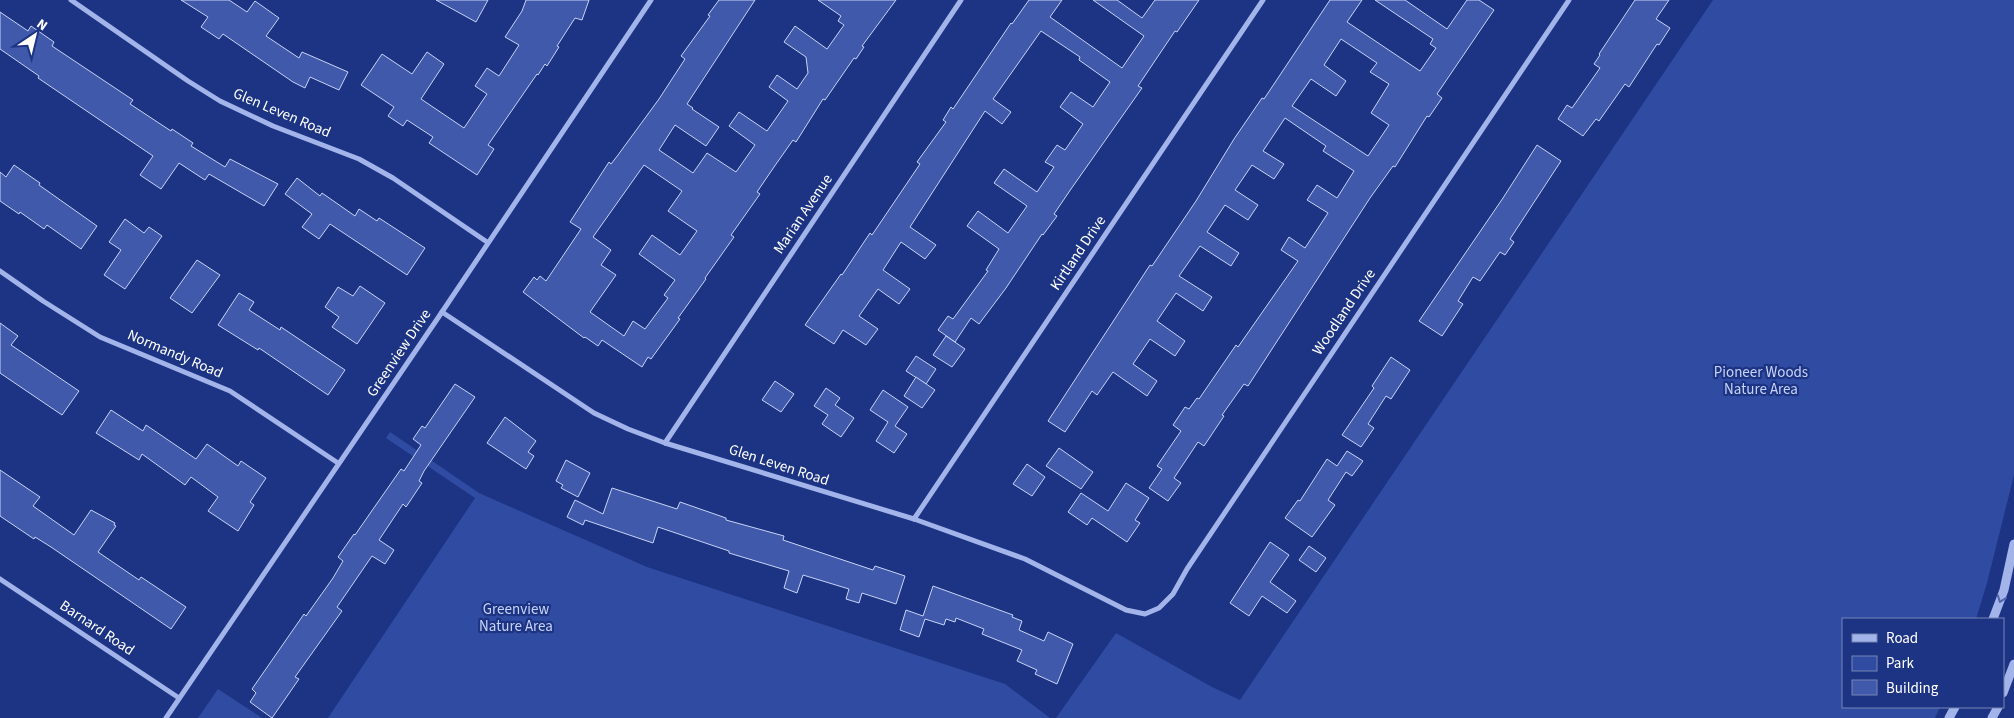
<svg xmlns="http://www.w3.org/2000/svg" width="2014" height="718" viewBox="0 0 2014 718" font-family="'Source Sans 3',sans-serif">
  <rect width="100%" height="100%" fill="#1c3483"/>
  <g fill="#304ba2">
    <polygon points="1713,0 2014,0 2014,475 1987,583 1976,619 1843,619 1843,707 1940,707 1935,718 1056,718 1116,633 1212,687 1240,700"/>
    <polygon points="390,432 479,493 647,567 1005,684 1050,718 328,718 475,498 386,438"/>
    <polygon points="218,689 262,718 198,718"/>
  </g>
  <g fill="#4059aa" stroke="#c7d3f8" fill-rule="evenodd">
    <polygon points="181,0 229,0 247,12 255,1 279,18 266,36 299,58 302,52 348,72 339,90 310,77 305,88 293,82 223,34 219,39 201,27 208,17"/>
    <polygon points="436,0 488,0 476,22"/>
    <polygon points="526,0 589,0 582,20 575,18 557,46 559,47 547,66 545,64 538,75 537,74 488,145 494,149 477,175 429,143 433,137 407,120 403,126 388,116 394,107 361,85 382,54 412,74 427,52 444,64 421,99 464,128 487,94 475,86 487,68 499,76 519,45 505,37 522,11"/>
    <path d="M719,0H755L687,104L693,108L692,109L719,127L706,146L675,125L659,150L693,173L707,153L736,172L755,145L729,126L739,112L767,131L788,101L769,87L777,75L797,89L808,73L806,57L784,42L795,26L827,49L844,25L838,21L841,16L818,0H896L862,46L864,47L856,59L854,58L825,100L823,99L796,142L793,140L774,167L757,192L760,194L731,235L734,237L705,278L706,279L678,318L680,319L651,359L648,357L642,367L602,340L598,346L585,337L584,338L523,292L534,277L537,280L540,276L546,281L581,229L570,222L609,162L611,164L618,155L659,99L685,59L681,56L710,16L708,15ZM644,165L682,191L668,211L697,231L680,255L652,235L639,254L675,280L664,295L668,298L645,329L633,321L624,336L590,312L616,275L601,265L611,250L593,237Z"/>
    <polygon points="1029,0 1062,0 1050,17 1122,68 1144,36 1093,0 1117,0 1142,18 1155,0 1199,0 1177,32 1175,31 1138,86 1142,88 1071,189 1054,214 1057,216 1043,235 1042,234 1006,288 979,324 971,318 955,342 938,330 948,316 953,319 988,271 986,270 999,249 967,226 978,211 1008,233 1027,206 994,183 1004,169 1037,192 1054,167 1045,162 1057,145 1065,150 1083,124 1060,107 1071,92 1093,107 1110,82 1079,60 1080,57 1041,31 993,99 1011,112 1002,124 985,111 910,227 936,245 925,259 901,242 883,270 910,289 899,304 878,289 859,316 878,329 866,345 843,330 834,344 805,325 841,274 842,275 870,233 872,235 920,164 917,162 946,122 943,120 951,107 953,109 1011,23 1012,24"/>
    <path d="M1330,0H1362L1347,22L1420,71L1436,48L1430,44L1433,39L1375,0H1405L1447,29L1467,0H1479L1494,10L1437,94L1442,98L1429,117L1427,116L1395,167L1393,166L1370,198L1248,386L1244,384L1222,415L1224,416L1204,446L1198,442L1174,478L1181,483L1168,501L1149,488L1162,469L1157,466L1181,431L1173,425L1185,407L1189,409L1197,398L1199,399L1236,345L1238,347L1298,261L1281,250L1289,237L1305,248L1328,213L1307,200L1317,185L1337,198L1354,171L1323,151L1326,146L1285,118L1263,151L1284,164L1274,179L1252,165L1235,190L1258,205L1248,220L1225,205L1207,232L1239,253L1231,266L1200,246L1179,276L1212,297L1203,311L1176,293L1157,321L1185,341L1175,356L1150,339L1133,364L1157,381L1147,396L1113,372L1097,395L1092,391L1065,432L1048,421L1150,265L1152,266L1196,201L1234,139L1262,98L1264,99ZM1341,39L1377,63L1370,72L1389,84L1371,113L1389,125L1368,156L1292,106L1311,79L1336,96L1346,81L1324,65Z"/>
    <polygon points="1635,0 1669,0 1656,19 1670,28 1659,45 1657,44 1629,87 1625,84 1599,121 1596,119 1583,136 1558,119 1567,105 1572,108 1600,68 1594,64 1600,55 1599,54"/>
    <polygon points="0,12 28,31 31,26 54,42 52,46 133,100 130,104 171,131 172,129 193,143 191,146 225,167 230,159 278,184 264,206 209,174 205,180 179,163 161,189 140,175 153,156 38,78 39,76 0,49"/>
    <polygon points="1537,145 1561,161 1510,239 1514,242 1505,255 1500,252 1480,281 1473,277 1458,301 1463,304 1442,336 1419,321 1503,198"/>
    <polygon points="14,165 40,183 39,185 97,226 81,249 47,225 44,229 20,212 19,214 0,201 0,172 6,177"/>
    <polygon points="297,178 320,196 322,193 355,216 359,209 377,221 379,218 425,248 407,275 330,224 319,239 302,227 312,214 285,194"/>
    <polygon points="125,219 144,233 149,227 162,236 125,289 104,275 121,250 109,242"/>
    <polygon points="197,260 220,275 192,313 170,298"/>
    <polygon points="360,286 385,303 357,344 332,327 339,317 325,307 338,287 353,296"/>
    <polygon points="239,293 254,302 249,310 280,330 281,327 345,370 328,395 259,348 258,350 218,325"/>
    <polygon points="0,323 18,336 11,345 79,391 62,415 0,373"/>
    <polygon points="946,336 965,349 952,367 933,355"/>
    <polygon points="916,356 936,369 926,384 906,371"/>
    <polygon points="1391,357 1410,370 1391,399 1386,396 1368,424 1374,428 1361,447 1342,435 1374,388 1372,386"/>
    <polygon points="916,377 935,390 922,408 904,396"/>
    <polygon points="775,381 794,394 781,412 762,400"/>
    <polygon points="455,384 475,397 424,471 419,481 422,483 406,507 403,504 379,540 394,550 385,564 372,556 337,607 342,611 295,677 299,679 272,718 250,702 256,693 252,689 304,614 306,616 333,578 343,561 338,557 354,534 355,535 401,469 404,471 421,445 413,439 422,426 425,428"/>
    <polygon points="826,388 840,398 835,405 854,418 841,437 822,424 828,415 814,406"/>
    <polygon points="883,390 908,407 895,426 907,434 894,453 876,441 888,422 870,410"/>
    <polygon points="111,410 143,431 146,425 196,459 207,444 238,466 241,461 266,478 250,502 254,505 238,531 208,511 218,497 191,477 185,485 142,454 139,460 96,433"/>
    <polygon points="505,417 536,441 528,452 534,456 526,469 487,443"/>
    <polygon points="1059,448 1093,472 1081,489 1046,466"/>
    <polygon points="1347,451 1363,461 1352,476 1346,472 1328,500 1335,505 1312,537 1285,518 1298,500 1300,501 1327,459 1337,466"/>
    <polygon points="566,460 590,473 578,497 561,488 563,485 556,481"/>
    <polygon points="1027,464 1045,477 1032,496 1013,484"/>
    <polygon points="0,470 40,497 33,506 74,535 91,510 115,523 114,525 116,526 98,552 139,580 141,577 186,607 171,629 51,547 35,537 34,539 0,516"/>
    <polygon points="1126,483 1149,498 1135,520 1140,523 1127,542 1092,518 1087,525 1068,512 1081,493 1108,511"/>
    <polygon points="612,488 677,509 680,502 726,518 726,520 784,536 783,540 873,570 875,566 905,576 896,604 862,593 859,603 846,599 849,589 803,575 797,593 784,588 789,571 729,553 729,551 658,527 653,543 585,520 583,525 567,517 575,500 603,514"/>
    <polygon points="1270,542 1289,555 1270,582 1296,601 1287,613 1262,596 1249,616 1230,603"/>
    <polygon points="1309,546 1326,558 1316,572 1299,560"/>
    <polygon points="933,586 1013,615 1012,617 1022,621 1019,630 1044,641 1048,632 1073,644 1057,684 1035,674 1037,670 1017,661 1022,650 982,634 984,629 956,618 955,622 946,619 944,625 925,619 919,637 900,630 906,610 923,616"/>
  </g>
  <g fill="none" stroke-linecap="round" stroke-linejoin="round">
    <g stroke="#a2b4ea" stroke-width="5">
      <polyline points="71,0 188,81 220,101 273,126 359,159 393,178 487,242"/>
      <polyline points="0,271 43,301 100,337 230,391 338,463"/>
      <polyline points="442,312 594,413 628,429 665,443 914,519 1025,559 1126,610 1145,614 1159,608 1173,594 1187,569 1569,0"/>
      <polyline points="665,443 961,0"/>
      <polyline points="914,519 1263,0"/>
      <polyline points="0,579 179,698"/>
      <polyline points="166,718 442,312 651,0"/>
    </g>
    <g stroke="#a2b4ea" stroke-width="9">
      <polyline points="1993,619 2004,590 2014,544"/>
      <polyline points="2003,693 2014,664"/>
      <polyline points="1949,718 1955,707"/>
      <polyline points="1992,718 1998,707"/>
    </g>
  </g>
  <defs><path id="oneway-chevron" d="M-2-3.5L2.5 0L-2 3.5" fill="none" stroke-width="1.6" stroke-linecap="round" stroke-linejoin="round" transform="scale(1.25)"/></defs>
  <use stroke="#5267ac" href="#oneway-chevron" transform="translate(2001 599) rotate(110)"/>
  <g text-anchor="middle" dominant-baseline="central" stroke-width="4.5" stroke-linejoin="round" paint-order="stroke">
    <g font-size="15" fill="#fff" stroke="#1c3483">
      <text transform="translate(282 113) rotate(23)">Glen Leven Road</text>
      <text transform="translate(803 214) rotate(-56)">Marian Avenue</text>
      <text transform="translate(1078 253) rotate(-56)">Kirtland Drive</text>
      <text transform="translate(1344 312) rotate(-56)">Woodland Drive</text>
      <text transform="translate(399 353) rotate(-56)">Greenview Drive</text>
      <text transform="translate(175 354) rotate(23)">Normandy Road</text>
      <text transform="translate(779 465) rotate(18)">Glen Leven Road</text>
      <text transform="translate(97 628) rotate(34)">Barnard Road</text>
    </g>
    <g font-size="15" fill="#c7d3f8" stroke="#1c3483">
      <text x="1761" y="372">Pioneer Woods<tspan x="1761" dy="17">Nature Area</tspan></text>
      <text x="516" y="609">Greenview<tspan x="516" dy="17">Nature Area</tspan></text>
    </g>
  </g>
  <rect x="1842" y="618" width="162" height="90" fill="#1c3483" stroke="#7785b5"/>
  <rect x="1852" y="634" width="25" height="8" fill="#a2b4ea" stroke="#7785b5"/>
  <text x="1886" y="643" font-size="15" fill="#ffffff">Road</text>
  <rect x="1852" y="656" width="25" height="15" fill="#304ba2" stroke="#7785b5"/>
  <text x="1886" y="668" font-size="15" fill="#ffffff">Park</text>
  <rect x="1852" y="680" width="25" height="15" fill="#4059aa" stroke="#7785b5"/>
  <text x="1886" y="693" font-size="15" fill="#ffffff">Building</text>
  <g transform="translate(35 35) rotate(35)" stroke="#1c3483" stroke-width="4" paint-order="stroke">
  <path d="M0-4L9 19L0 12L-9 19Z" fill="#ffffff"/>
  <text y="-8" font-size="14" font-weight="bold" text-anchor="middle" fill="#ffffff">N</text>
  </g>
</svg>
